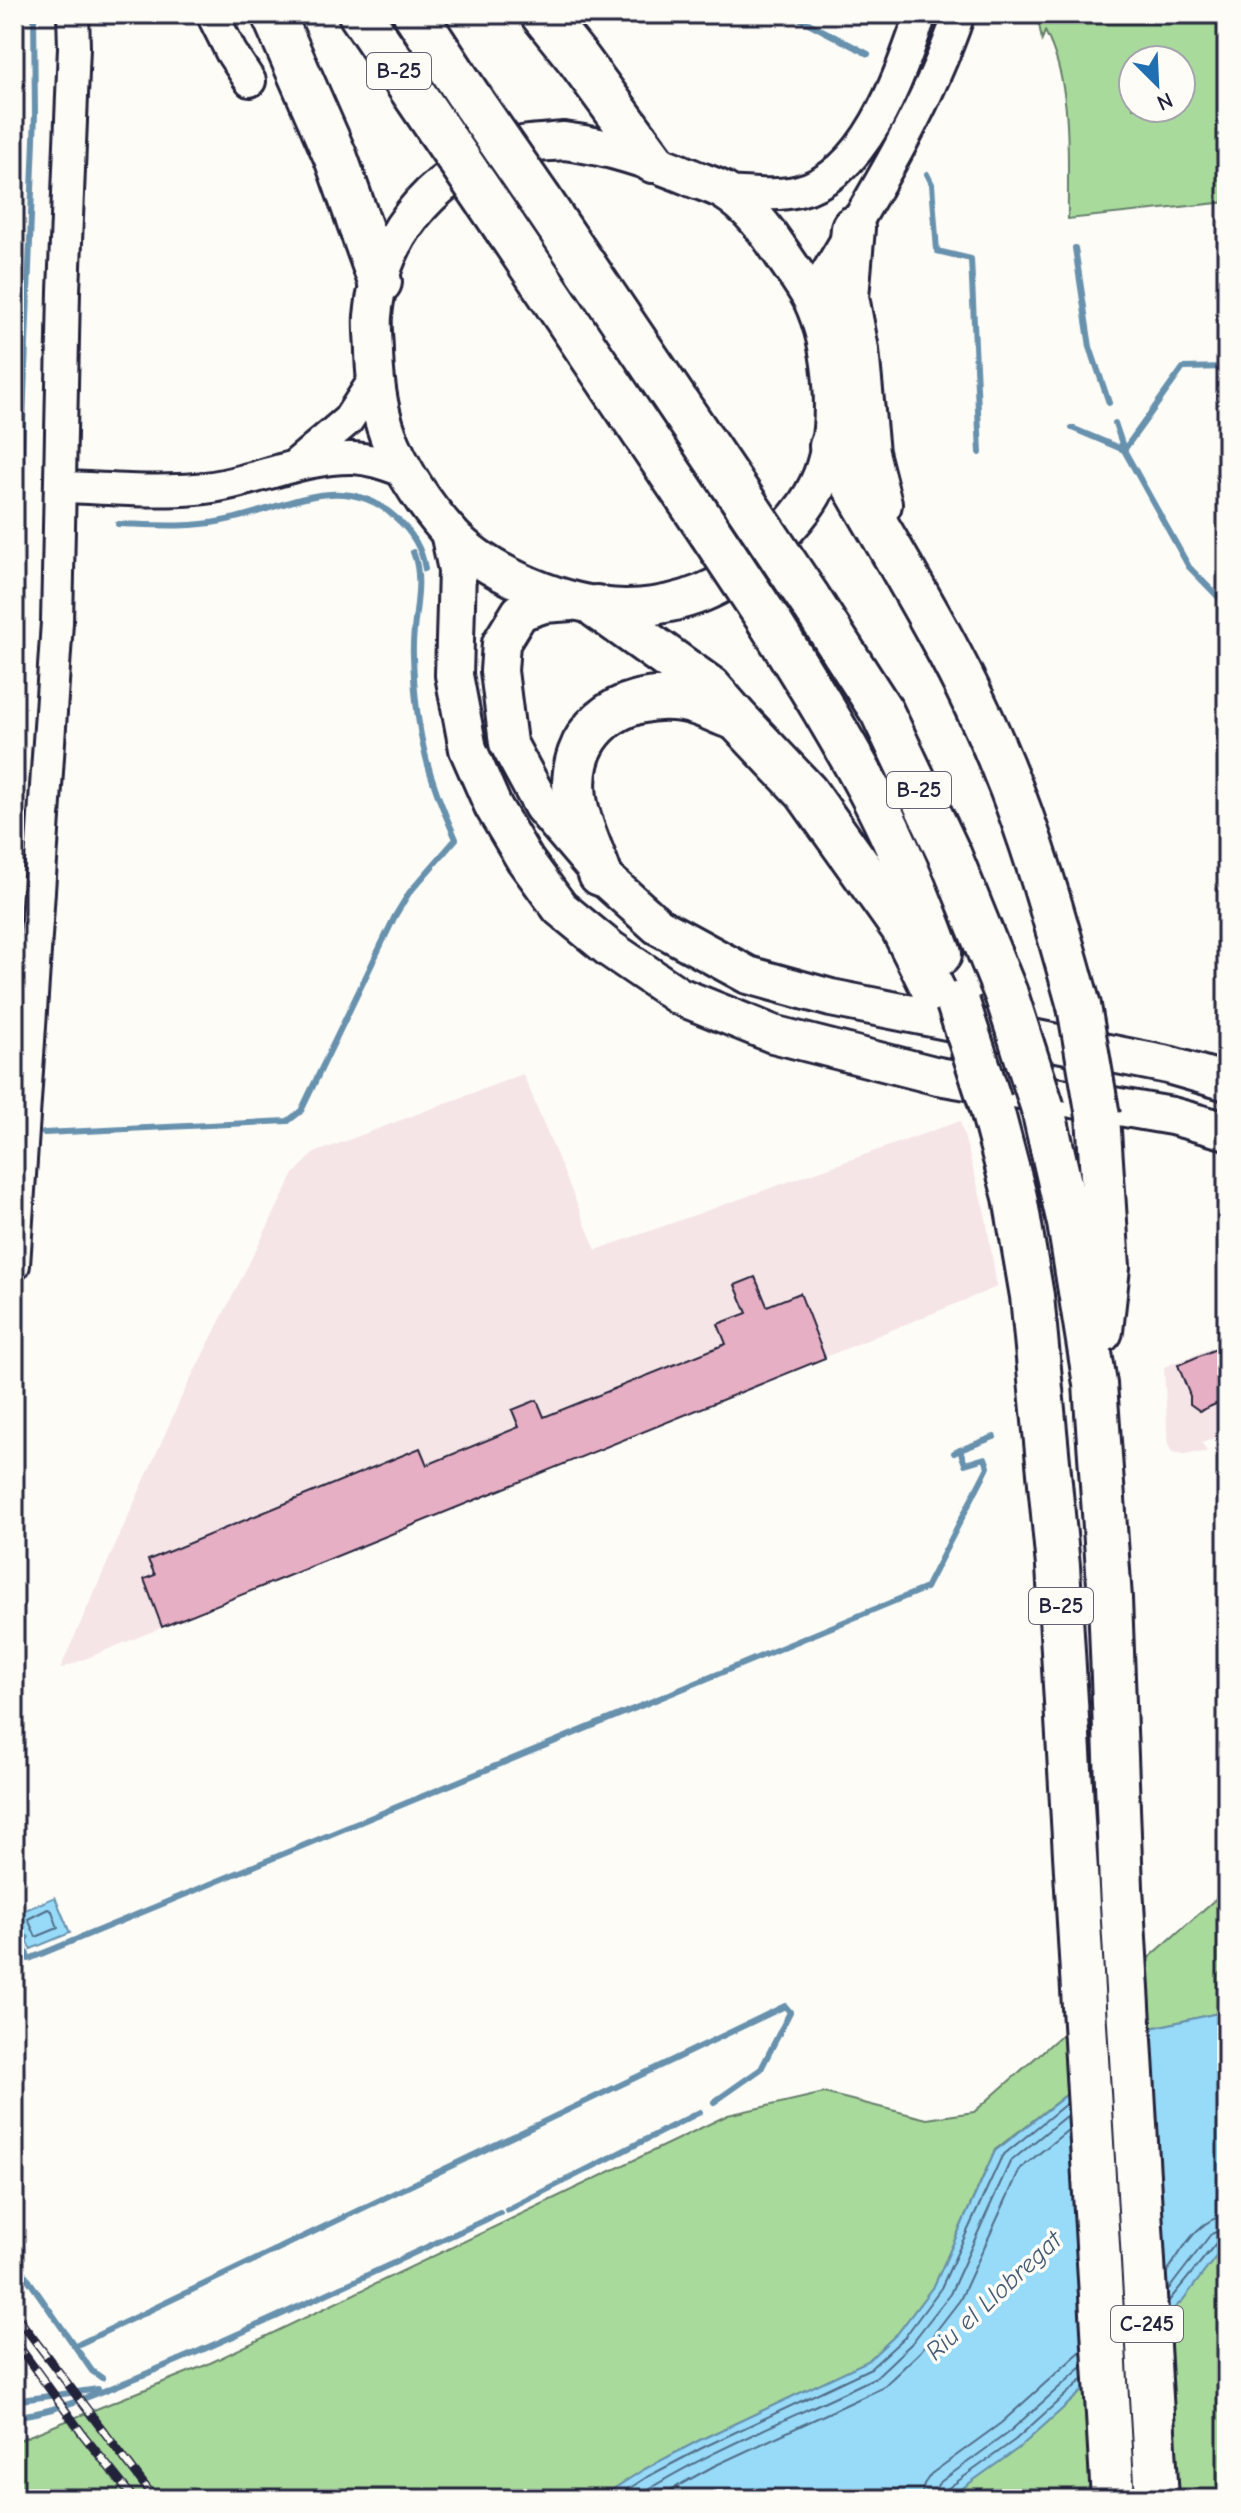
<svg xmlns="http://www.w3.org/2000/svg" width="1241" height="2513" viewBox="0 0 1241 2513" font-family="'Comic Neue',sans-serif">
  <rect width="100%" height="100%" fill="#fdfcf7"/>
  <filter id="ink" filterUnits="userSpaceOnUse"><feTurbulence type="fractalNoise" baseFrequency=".0125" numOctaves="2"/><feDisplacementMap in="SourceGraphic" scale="16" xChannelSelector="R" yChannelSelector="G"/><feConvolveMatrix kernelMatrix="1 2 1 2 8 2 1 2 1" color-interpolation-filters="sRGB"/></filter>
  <g filter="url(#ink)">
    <g fill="#f6e5e7">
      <polygon points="523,1074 596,1250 960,1121 985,1213 997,1287 60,1669 182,1396 294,1174 314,1153"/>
      <polygon points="1227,1342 1227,1432 1202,1443 1207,1452 1183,1454 1172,1452 1168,1445 1164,1367"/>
    </g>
    <g fill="#a8da9b" stroke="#657e6b" stroke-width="2" fill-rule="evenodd">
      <path d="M1037,14H1227V202L1068,219C1067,157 1074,87 1045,31L1042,40ZM1181,60V108H1133V60Z"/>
      <polygon points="1227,1889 1227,2011 1152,2028 995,2150 935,2284 898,2333 868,2361 700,2440 643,2470 598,2499 14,2499 14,2442 206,2365 728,2115 824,2093 927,2119 974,2112"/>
      <polygon points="1227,2242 1227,2499 947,2499 1020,2447 1182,2301"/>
    </g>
    <g fill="#97dbf9" stroke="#6891ad" stroke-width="2">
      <polygon points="55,1897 70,1933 31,1949 16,1914"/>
      <polygon points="1227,2011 1227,2242 1182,2301 1020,2447 947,2499 598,2499 643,2470 700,2440 868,2361 898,2333 935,2284 995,2151 1152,2028"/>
    </g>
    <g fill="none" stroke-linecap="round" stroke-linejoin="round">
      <g stroke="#516c87" stroke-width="2">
        <polygon points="48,1909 52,1911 58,1928 36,1937 28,1919"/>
        <path d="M1167,2272C1182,2251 1198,2217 1227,2216"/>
        <polyline points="1168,2290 1211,2234 1227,2228"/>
        <polyline points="1168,2302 1217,2242 1227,2238"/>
        <polyline points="613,2499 647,2477 704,2447 871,2368 904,2338 941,2288 1002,2156 1067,2103"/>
        <path d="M633,2499C708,2450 795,2417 876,2377L911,2344L950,2294L1010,2162L1067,2115"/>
        <polyline points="654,2499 714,2466 882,2388 920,2352 960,2300 1020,2169 1068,2130"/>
        <polyline points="921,2499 924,2484 931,2474 1001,2423 1081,2351"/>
        <polyline points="933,2499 934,2491 939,2483 1009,2432 1082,2367"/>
        <polyline points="943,2499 947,2489 1015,2440 1083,2379"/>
      </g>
      <g stroke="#6891ad" stroke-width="6">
        <polyline points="791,14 868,54"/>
        <polyline points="927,174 932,184 937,251 971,259 980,453"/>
        <polyline points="1075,248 1090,347 1109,403"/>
        <polyline points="1115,423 1124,450 1189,567 1227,606"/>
        <polyline points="1072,428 1124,450 1183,368 1227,367"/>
        <path d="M118,524C152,525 189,528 222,521C284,510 341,468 395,517C411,531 422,547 425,569"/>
        <polyline points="14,650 35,114 34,14"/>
        <path d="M44,1133L288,1121L301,1111L395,916L409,893L456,839C426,774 415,727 413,655C411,622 426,583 413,552"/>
        <polyline points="960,1450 994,1437"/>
        <polyline points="27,1938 21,1941 29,1959 926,1588 988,1467 985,1458 965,1464 960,1450 954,1453"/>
        <polyline points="507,2210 700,2112"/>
        <polyline points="14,2259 92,2371 102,2378"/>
        <polyline points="401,2259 500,2213"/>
        <polyline points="75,2346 785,2006 790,2012 761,2069 714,2102"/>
        <polyline points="14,2401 98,2389"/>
        <path d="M14,2416C52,2414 100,2392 136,2378C224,2342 311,2301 398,2261"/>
      </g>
    </g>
    <g fill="#e7afc3" stroke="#22223b" stroke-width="2">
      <polygon points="755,1277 767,1306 800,1293 825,1358 162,1627 144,1579 155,1575 148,1560 420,1448 427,1465 519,1427 512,1410 537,1400 544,1417 726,1344 718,1324 747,1313 735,1285"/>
      <polygon points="1218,1348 1227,1371 1227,1399 1200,1411 1190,1404 1190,1396 1178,1365"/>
    </g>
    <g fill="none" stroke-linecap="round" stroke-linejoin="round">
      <g stroke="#22223b" stroke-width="36">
        <g id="minor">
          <polyline points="212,14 231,52 250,81"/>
          <path d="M725,192C749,193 775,197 799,191C868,174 900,74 921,14"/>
          <path d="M811,299C864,210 926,112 959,14"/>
          <polyline points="295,465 348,420 374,380"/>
          <path d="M60,487C105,488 151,493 196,489C249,485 299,457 353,458C372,459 389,466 406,472"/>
          <polyline points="14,1265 57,622 64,291 74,47 73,14"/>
        </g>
      </g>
      <g stroke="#22223b" stroke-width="42">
        <g id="major">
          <path d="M564,141C611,147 647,159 690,177C701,182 714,185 724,191C749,206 767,231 783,255C792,269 803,283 811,298C835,348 842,433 818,484C802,519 770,545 741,570C711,596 664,608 625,608C568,607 486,575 448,531C427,507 405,475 392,445C379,416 375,384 374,353C374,341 372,328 373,316C380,238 428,180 499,151C519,143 543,143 564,141Z"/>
          <polyline points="449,532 457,570 454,675 468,749 493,806 525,860 560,908 610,949 679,996 773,1034 938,1076 1172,1116 1227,1131"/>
          <polyline points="571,602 544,604 520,612 501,643 499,671 508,743 542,806 600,874 658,926 748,975 831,998 1168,1065 1227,1082"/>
        </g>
      </g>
      <g stroke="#22223b" stroke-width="48">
        <g id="highway">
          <polyline points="273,14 336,158 380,282"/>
          <polyline points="360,14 438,129"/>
          <polyline points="415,14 474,104"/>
          <polyline points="542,14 579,60 653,161"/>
          <polyline points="541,201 747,506"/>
          <polyline points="504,226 710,532"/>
          <polyline points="853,228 847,297 857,350 867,453 880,504"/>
          <path d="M831,446C890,550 956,652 1001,763C1034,842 1056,924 1079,1006"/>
          <polyline points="808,597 882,712 950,856 1006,994"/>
          <polyline points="597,607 710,688 737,719 806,792 902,927 938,999"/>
          <path d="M769,621C806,680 843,739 875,801C900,850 921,902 940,954"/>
          <path d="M600,874C592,850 578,823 575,798C567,732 618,691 682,700C697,702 713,710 728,716"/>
          <polyline points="990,1102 1015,1197 1032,1296 1058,1566 1113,2499"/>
          <polyline points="1043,1109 1069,1223 1095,1384 1110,1599 1121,1887 1157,2499"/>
          <polyline points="1098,1116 1108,1267 1101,1331"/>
        </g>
      </g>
      <use href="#minor" stroke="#fdfcf7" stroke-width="30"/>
      <use href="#major" stroke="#fdfcf7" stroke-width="36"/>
      <use href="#highway" stroke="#fdfcf7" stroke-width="42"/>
      <g stroke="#22223b" stroke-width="9">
        <g id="rail">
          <polyline points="14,2313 155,2499"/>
          <polyline points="14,2340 84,2436 134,2499"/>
        </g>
      </g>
      <use href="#rail" stroke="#fdfcf7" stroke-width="6" stroke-dasharray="18" stroke-linecap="butt"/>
      <g stroke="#22223b" stroke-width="48" stroke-linecap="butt">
        <g id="highway-bridge">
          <polyline points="474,104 541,201"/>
          <polyline points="438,129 504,226"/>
          <polyline points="747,506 808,597"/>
          <polyline points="710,532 769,621"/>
          <polyline points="1006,994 1043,1109"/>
          <polyline points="958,1003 990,1102"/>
          <polyline points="1079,1006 1098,1116"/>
        </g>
      </g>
      <use href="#highway-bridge" stroke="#fdfcf7" stroke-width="42"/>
    </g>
  </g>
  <g text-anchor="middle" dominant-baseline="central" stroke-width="7" stroke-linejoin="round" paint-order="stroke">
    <g fill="#fdfcf7" stroke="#646373" stroke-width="2">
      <rect x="367" y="53" width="64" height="36" rx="6"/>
      <rect x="887" y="772" width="64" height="36" rx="6"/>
      <rect x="1029" y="1588" width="64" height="36" rx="6"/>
      <rect x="1111" y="2306" width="72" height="36" rx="6"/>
    </g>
    <g font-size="22" font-weight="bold" fill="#22223b">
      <text x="399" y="71">B-25</text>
      <text x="919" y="790">B-25</text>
      <text x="1061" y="1606">B-25</text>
      <text x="1147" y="2324">C-245</text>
    </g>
    <g font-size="26" font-style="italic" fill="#455a74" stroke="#fdfcf7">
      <text transform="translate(994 2296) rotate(-43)">Riu el Llobregat</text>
    </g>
  </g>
  <rect width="1241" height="2513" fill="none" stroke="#fdfcf7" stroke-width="48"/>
  <rect x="24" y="24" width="1193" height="2465" fill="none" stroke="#22223b" stroke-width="3" filter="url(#ink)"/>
  <g transform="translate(1157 84) rotate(156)"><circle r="38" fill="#fdfcf7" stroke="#a5a5ac" stroke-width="2"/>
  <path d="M0-6L14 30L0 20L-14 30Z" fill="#1f6fb2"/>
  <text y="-12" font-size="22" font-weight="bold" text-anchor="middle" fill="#22223b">N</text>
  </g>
</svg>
